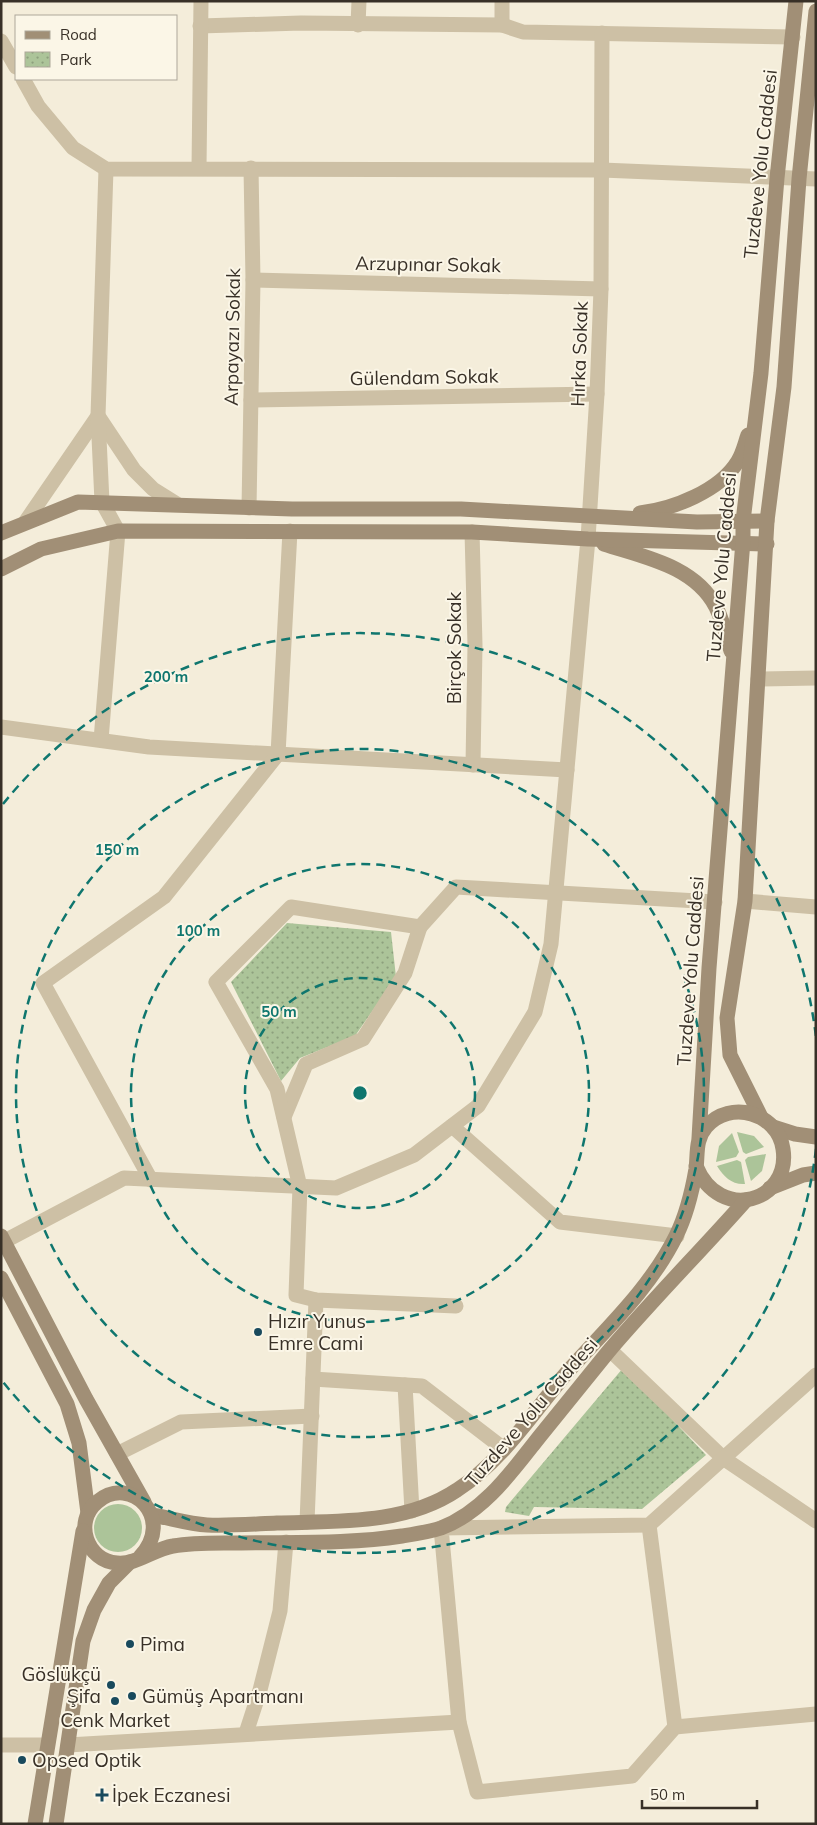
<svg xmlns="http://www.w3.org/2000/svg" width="817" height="1825" viewBox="0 0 817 1825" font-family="Mulish,sans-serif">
  <defs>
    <pattern id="park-dots" width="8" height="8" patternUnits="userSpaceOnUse" patternTransform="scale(1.25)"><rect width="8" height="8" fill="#acc499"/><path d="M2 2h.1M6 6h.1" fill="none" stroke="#8da07d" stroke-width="1.8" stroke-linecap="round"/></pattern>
  </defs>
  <rect width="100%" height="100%" fill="#f4edda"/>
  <g fill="#acc499">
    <polygon points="737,1132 754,1136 764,1147 746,1154 743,1152"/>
    <polygon points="732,1133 739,1152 736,1157 716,1162 719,1146"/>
    <polygon points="766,1154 762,1171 751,1181 745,1160 748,1157"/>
    <path d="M737,1160L741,1162L745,1184C732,1185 724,1177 717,1166Z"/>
    <circle cx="118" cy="1528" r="24"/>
  </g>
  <g fill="url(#park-dots)">
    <polygon points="287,923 391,932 396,977 355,1036 300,1058 281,1081 231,982"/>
    <polygon points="623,1368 706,1455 642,1509 534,1507 529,1516 505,1512 506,1507"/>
  </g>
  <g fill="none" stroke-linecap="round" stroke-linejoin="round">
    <g stroke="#cdc0a5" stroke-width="15">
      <polyline points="358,25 359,1"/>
      <polyline points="502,25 502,1"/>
      <polyline points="200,26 301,23 502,25 523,32 793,37"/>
      <polyline points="1,41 16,67"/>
      <polyline points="23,79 38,106 73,148 106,169 602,170 816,179"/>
      <polyline points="199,168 201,1"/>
      <polyline points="253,280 601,289"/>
      <polyline points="251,400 597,394"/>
      <polyline points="249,508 253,280 251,168"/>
      <polyline points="26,521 98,416 134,470 153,489 177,504"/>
      <polyline points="472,532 475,645 473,765"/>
      <polyline points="758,679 816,678"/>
      <polyline points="1,727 149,747 567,770"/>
      <polyline points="101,740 118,531 102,502 98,416 106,169"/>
      <polyline points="745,901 816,907"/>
      <polyline points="284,1117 306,1064 363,1039 405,973 420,927"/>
      <polyline points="452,1126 560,1222 677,1236"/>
      <polyline points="151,1180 43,983 164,897 278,754 290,531"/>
      <polyline points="1,1243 124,1178 336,1188 414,1155 478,1106 535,1012 551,944 588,539 597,394 601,289 602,33"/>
      <polyline points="456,1306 316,1300 296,1295 300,1187 277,1089 216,982 291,907 420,927 456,887 715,902"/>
      <polyline points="610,1350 723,1458 816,1521"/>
      <polyline points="816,1375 649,1525 441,1528 459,1722 477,1792 632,1776 675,1727 816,1714"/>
      <polyline points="313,1379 422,1386 504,1449"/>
      <polyline points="405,1385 412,1511"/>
      <polyline points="117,1454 181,1422 312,1416"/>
      <polyline points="307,1522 316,1300"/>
      <polyline points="649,1525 675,1727"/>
      <polyline points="246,1733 260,1690 280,1611 286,1542"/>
      <polyline points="1,1745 47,1745"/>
      <polyline points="68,1745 459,1722"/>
    </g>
    <g stroke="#a18f76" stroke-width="15">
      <path d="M640,513C673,509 720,491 738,461C743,453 745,443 748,435"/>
      <polyline points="1,533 78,502 292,509 461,509 697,522 767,521"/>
      <path d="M604,544C644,557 695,566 716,607C723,621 727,637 731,651"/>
      <polyline points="1,569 41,549 118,531 472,532 588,539 767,544"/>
      <polyline points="761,1117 730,1055 727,1018 745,901 767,521 784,387 799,179 816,11"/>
      <polyline points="773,1127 795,1134 816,1137"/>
      <polyline points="699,1138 709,968 743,541 743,521 761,373 777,178 796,1"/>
      <polyline points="770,1188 803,1175 816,1173"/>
      <polyline points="1,1236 86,1399 144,1502"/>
      <polyline points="1,1278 67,1404 79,1443 88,1513"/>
      <path d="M152,1515C170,1518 189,1524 207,1525C230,1526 254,1524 277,1523C337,1521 405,1525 457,1490C504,1460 534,1410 570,1369C607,1328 651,1287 676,1236C686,1216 692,1192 696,1169C698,1153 695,1140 706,1127C730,1099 778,1113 783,1149C791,1201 720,1224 696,1166"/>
      <path d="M140,1557C176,1519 131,1473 97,1502C73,1522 87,1561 117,1563C136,1565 154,1549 173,1546C195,1542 218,1543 241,1543C294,1542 350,1544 402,1536C415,1534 429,1532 441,1528C484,1512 513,1470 540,1436C563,1408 585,1380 608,1352C652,1300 701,1251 746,1200"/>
      <polyline points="35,1824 83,1531"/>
      <polyline points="56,1824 83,1641 94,1610 109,1583 130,1562"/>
    </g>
  </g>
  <g fill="none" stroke="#0f766e" stroke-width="2.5" stroke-dasharray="9 6">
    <circle cx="360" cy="1093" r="115"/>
    <circle cx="360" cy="1093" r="229"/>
    <circle cx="360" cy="1093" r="344"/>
    <path d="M816 1149A459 459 0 0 1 3 1382M3 804A459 459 0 0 1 816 1037"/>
  </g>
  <g fill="#194a5d" stroke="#fbf6e7" stroke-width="2">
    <circle cx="258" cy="1332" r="5"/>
    <circle cx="130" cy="1644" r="5"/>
    <circle cx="111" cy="1685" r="5"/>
    <circle cx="132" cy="1696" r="5"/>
    <circle cx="115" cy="1701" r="5"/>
    <circle cx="22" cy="1760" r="5"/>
    <path d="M99.5 1787.5h5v5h5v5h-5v5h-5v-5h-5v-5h5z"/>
  </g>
  <g text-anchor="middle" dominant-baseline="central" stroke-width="4" stroke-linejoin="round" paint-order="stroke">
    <g font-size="19" fill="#383027" stroke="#fbf6e7">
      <text transform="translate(760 164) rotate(-84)">Tuzdeve Yolu Caddesi</text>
      <text transform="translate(428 264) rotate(1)">Arzupınar Sokak</text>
      <text transform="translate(232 337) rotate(-89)">Arpayazı Sokak</text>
      <text transform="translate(579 354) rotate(-88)">Hırka Sokak</text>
      <text transform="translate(424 377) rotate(-1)">Gülendam Sokak</text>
      <text transform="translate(721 567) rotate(-85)">Tuzdeve Yolu Caddesi</text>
      <text transform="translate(454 648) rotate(-90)">Birçok Sokak</text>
      <text transform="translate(690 971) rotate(-86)">Tuzdeve Yolu Caddesi</text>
      <text transform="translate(531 1412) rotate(-49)">Tuzdeve Yolu Caddesi</text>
    </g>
    <g font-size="19" fill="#383027" stroke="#fbf6e7" text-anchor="start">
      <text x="268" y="1321">Hızır Yunus<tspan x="268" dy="22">Emre Cami</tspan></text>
      <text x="140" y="1644">Pima</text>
      <text x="101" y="1674" text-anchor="end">Göslükçü<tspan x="101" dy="22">Şifa</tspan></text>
      <text x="142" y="1696">Gümüş Apartmanı</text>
      <text x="115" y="1720" text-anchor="middle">Cenk Market</text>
      <text x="32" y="1760">Opsed Optik</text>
      <text x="112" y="1795">İpek Eczanesi</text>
    </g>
  </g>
  <circle cx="360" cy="1093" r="8" fill="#0f766e" stroke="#fbf6e7" stroke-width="2.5"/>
  <g font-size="15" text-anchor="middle" font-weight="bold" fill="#0f766e" stroke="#fbf6e7" stroke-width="4" stroke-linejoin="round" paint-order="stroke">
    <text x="166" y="682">200 m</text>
    <text x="117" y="855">150 m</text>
    <text x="198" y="936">100 m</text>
    <text x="279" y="1017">50 m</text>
  </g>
  <rect width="817" height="1825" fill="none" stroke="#383027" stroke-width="5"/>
  <rect x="15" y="15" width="162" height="65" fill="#fbf6e7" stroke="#ada79a"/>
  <rect x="25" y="31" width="25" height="8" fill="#a18f76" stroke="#ada79a"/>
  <text x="60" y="40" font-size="15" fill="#383027">Road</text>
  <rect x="25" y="52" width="25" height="15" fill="url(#park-dots)" stroke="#ada79a"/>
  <text x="60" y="65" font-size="15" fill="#383027">Park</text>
  <path d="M642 1800v8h115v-8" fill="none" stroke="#383027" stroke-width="2.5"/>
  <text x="650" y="1800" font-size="15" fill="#383027" stroke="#fbf6e7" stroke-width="4" paint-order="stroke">50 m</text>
</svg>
